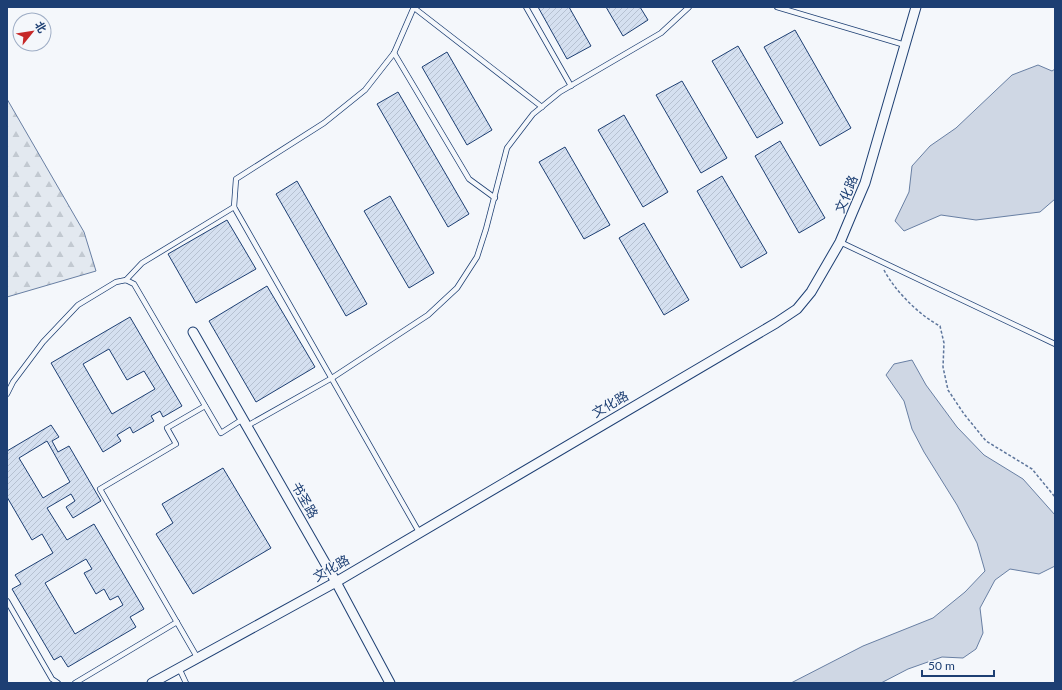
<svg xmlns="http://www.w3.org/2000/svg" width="1062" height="690" viewBox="0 0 1062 690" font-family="Lato,'Noto Sans SC',sans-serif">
  <defs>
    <pattern id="forest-firs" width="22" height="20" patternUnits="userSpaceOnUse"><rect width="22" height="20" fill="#e3e9f0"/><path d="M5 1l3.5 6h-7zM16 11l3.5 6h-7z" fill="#c2c9d1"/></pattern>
    <pattern id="building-hatch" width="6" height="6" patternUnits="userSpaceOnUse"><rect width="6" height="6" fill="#d5e0f0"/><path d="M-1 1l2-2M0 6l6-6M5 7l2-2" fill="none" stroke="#b6c1d1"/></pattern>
  </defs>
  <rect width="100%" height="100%" fill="#f4f7fb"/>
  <polygon fill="url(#forest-firs)" stroke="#687fa3" points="7,99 84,232 96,271 7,297"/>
  <g fill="#cfd7e4" stroke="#687fa3">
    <polygon points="1038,65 1052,71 1055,69 1055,199 1040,212 976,220 941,215 904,231 895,221 909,192 912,166 930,146 956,128 1012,75"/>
    <polygon points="912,360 926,385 957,427 984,455 1023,479 1055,515 1055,566 1039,574 1010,569 995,580 980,608 983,633 976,649 963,658 942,657 908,669 881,683 791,683 863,646 933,618 965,592 985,571 977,543 957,505 924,452 912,429 904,401 886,375 894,364"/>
  </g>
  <g fill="url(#building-hatch)" stroke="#1d3f73" fill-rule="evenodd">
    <polygon points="538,7 569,7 591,46 567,59"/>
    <polygon points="606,7 640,7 648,20 623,36"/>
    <polygon points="795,30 851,128 820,146 764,47"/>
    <polygon points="738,46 783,123 757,138 712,61"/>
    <polygon points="447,52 492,130 467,145 422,67"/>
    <polygon points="682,81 727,158 701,173 656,95"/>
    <polygon points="398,92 469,214 448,227 377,104"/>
    <polygon points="624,115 668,192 643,207 598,130"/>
    <polygon points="780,141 825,218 799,233 755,156"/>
    <polygon points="565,147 610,225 584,239 539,162"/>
    <polygon points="722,176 767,253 741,268 697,191"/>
    <polygon points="297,181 367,304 346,316 276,194"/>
    <polygon points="390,196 434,273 409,288 364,211"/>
    <polygon points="227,220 256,269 196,303 168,254"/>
    <polygon points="644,223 689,300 664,315 619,238"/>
    <polygon points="267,286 315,367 256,402 209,321"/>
    <path d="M130,317L182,406L163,417L160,411L151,416L154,421L133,433L130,427L117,435L121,441L103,452L51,363ZM109,349L127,380L144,371L155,389L112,414L83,364Z"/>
    <path d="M51,425L59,437L52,441L58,452L69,446L101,501L73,518L66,507L75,501L71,494L47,508L67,540L94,524L144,609L130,617L136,627L68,667L61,656L54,660L12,589L21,584L15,575L53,553L42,534L32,540L7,497V451ZM47,441L70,482L43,498L19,458ZM86,559L92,569L84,573L96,594L104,589L110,600L118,596L123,605L75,634L45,583Z"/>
    <polygon points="223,468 271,548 193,594 156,534 173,523 162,504"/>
  </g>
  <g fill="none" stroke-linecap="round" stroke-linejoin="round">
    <g stroke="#1d3f73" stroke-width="6">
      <g id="lane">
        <polyline points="413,7 542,107"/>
        <polyline points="414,7 394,53 365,90 324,123 236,179 234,207 419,532"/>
        <polyline points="526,7 571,86"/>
        <polyline points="777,7 905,45"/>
        <polyline points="394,53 469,179 495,198"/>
        <polyline points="840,242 1055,344"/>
        <polyline points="126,280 142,263 234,207"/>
        <polyline points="7,394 13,382 43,342 78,305 116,282 126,280 134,284 221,433 243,419"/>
        <polyline points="247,426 332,378 428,315 457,288 477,257 486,229 507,148 533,114 560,92 661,33 689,7"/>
        <polyline points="7,601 52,679 58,683"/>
        <polyline points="197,657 100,489 176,444 167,428 205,406"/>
        <polyline points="179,668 186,683"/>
        <polyline points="75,683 177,622"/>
      </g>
    </g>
    <g stroke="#1d3f73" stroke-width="11">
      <g id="street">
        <polyline points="193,332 336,582 390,683"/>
        <polyline points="152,683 336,582 776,323 797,309 811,292 840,242 853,211 865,183 916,7"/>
      </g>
    </g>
    <path stroke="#5e769c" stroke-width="1.5" stroke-dasharray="3 2" stroke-linecap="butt" d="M884,270C895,291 919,315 940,326L944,343L943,367L948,390L964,414L986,441L1032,469L1055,497"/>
    <use href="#lane" stroke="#f4f7fb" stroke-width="4.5"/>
    <use href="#street" stroke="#f4f7fb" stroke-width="9"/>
  </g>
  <g text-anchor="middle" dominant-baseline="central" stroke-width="3" stroke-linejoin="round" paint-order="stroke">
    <g font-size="13" fill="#1d3f73" stroke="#f4f7fb">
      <text transform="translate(846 194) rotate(-68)">文化路</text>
      <text transform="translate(610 404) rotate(-30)">文化路</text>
      <text transform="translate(305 500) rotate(60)">书圣路</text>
      <text transform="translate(331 568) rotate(-30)">文化路</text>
    </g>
  </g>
  <rect width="1062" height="690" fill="none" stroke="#1d3f73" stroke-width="16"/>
  <g transform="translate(32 32) rotate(60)"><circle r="19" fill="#f4f7fb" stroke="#9eadc5"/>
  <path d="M0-3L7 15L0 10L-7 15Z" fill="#c62828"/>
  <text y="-6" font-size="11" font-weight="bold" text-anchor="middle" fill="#1d3f73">北</text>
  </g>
  <path d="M922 670v6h72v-6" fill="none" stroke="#1d3f73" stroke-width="2"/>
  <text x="928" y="670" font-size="12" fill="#1d3f73" stroke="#f4f7fb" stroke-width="3" paint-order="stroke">50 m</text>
</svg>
